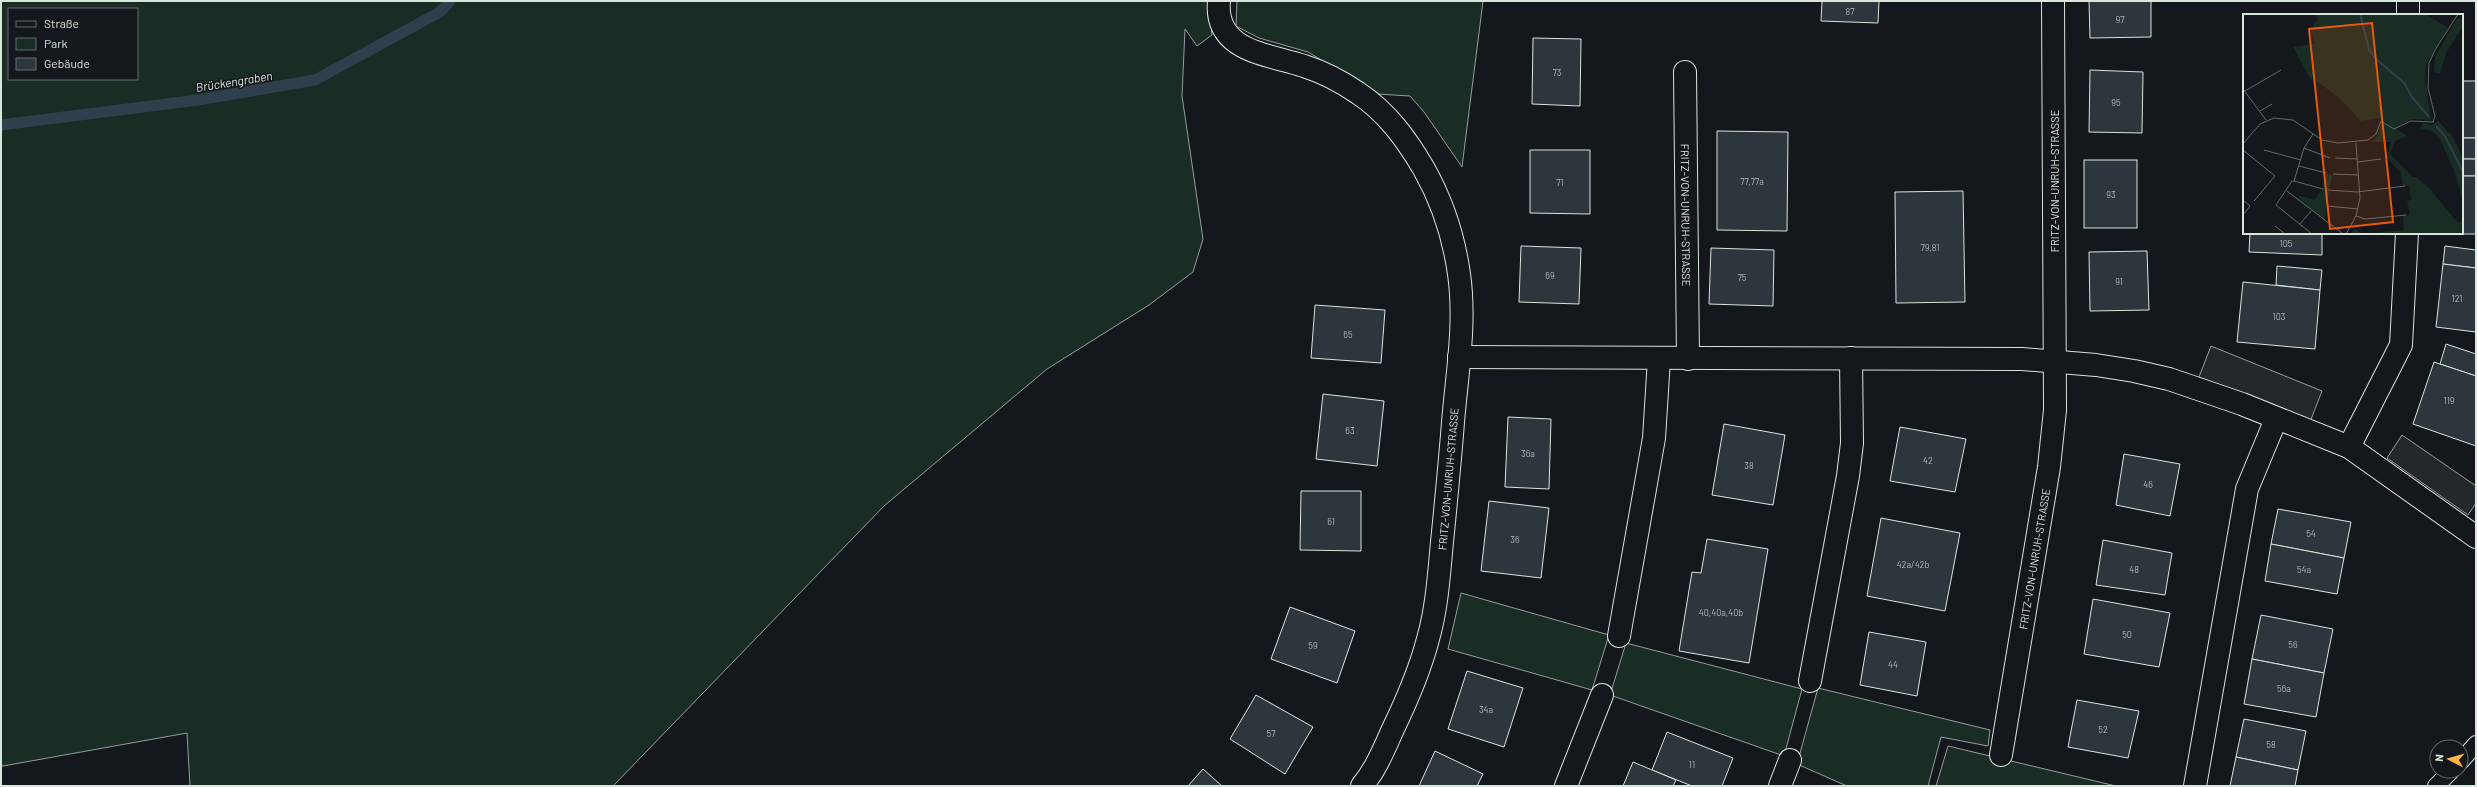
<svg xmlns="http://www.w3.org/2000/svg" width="2477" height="787" viewBox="0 0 2477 787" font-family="Barlow,sans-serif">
  <rect width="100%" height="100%" fill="#14181c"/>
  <g fill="#1a2d24" stroke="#939e99" fill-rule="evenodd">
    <path d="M1,1H1209L1212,35L1197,46L1185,29L1182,96L1203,239L1193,272L1149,305L1047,369L884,506L613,786H190L187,733L3,766L1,765ZM9,9H137V79H9Z"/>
    <polygon points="1237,1 1483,1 1462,167 1424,112 1410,96 1377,94 1308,52 1259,38 1236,26"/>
    <polygon points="1461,593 1609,635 1592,690 1448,649"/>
    <polygon points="1626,643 1802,689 1784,756 1610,695"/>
    <polygon points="1818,688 1990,730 1988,746 1941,737 1928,786 1847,786 1797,764"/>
    <polygon points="1948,746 2116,786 1936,786"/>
  </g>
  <g fill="#24282b" stroke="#939e99">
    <polygon points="2211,346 2322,391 2310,422 2199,377"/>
    <polygon points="2402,435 2476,486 2476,503 2468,515 2387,458"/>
  </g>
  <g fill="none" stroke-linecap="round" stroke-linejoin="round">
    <polyline stroke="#2f3f4d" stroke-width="11" points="1,125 198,100 315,80 440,12 450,1"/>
  </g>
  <g fill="#2c363c" stroke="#d8e6dc">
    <polygon points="1822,1 1879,1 1878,23 1821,21"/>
    <polygon points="2089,1 2151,1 2151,37 2090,38"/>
    <polygon points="1533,38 1581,39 1580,106 1532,104"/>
    <polygon points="2090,70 2143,72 2142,133 2089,132"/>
    <rect x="2462" y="81" width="14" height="57"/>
    <polygon points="1717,131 1788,132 1787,231 1717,230"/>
    <rect x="2462" y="138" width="14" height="21"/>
    <polygon points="1530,150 1590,150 1590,214 1530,213"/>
    <rect x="2462" y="159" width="14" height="17"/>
    <rect x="2084" y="160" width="53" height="68"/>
    <polygon points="2462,176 2476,176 2476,234 2442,234 2462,233"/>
    <polygon points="1963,191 1965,302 1896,303 1895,192"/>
    <polygon points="2250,233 2322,233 2322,255 2249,252"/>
    <polygon points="1521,246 1581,248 1579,304 1519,302"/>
    <polygon points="2445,246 2476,250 2476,268 2443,264"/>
    <polygon points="1711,248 1774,250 1773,306 1709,304"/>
    <polygon points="2147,251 2149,310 2090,311 2089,252"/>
    <polygon points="2443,264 2476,268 2476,332 2436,327"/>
    <polygon points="2277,266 2322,270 2320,290 2276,285"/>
    <polygon points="2243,282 2320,290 2315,349 2237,342"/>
    <polygon points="1315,305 1385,310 1381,363 1311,358"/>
    <polygon points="2446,344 2476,354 2476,376 2440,364"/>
    <polygon points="2434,362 2476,376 2476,446 2413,424"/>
    <polygon points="1323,394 1384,401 1377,466 1316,459"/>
    <polygon points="1508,417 1551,419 1549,489 1505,487"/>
    <polygon points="1724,424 1785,435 1773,505 1712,495"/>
    <polygon points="1900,427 1966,439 1955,492 1890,481"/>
    <polygon points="2124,454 2180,464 2170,516 2116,505"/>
    <polygon points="1301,491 1361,491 1361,551 1300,550"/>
    <polygon points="1489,501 1549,508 1541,578 1481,571"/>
    <polygon points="2278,509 2351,522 2344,558 2271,544"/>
    <polygon points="1881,518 1960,533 1945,611 1867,596"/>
    <polygon points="1707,539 1768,549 1749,663 1679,651 1692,572 1701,573"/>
    <polygon points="2103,540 2172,553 2165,595 2096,585"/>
    <polygon points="2271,544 2344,558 2337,594 2265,581"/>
    <polygon points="2093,599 2170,613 2159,667 2084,654"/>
    <polygon points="1290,607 1355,631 1337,683 1271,659"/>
    <polygon points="2261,615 2333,629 2324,673 2252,659"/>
    <polygon points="1869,632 1926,642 1917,696 1860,685"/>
    <polygon points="2252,659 2324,673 2316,717 2244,704"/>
    <polygon points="1467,671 1523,688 1504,747 1448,729"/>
    <polygon points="1256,695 1313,727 1285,774 1230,739"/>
    <polygon points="2077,700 2139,711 2128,758 2068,747"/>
    <polygon points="2244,719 2306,731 2298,770 2236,757"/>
    <polygon points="1667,732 1733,758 1722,786 1692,786 1652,770"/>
    <polygon points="1435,751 1483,774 1477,786 1419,786"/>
    <polygon points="2236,757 2298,770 2295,786 2230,786"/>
    <polygon points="1633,762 1676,780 1673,786 1623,786"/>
    <polygon points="1203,769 1222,786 1188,786"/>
  </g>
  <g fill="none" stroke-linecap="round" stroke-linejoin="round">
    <g stroke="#d8e6dc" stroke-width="18">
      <g id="lane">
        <polyline points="2461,761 2476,744"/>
        <polyline points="2436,786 2451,771"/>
      </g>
    </g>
    <g stroke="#d8e6dc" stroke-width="24">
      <g id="street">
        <path d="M1219,1C1214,52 1269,54 1304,66C1323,72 1342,82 1358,93C1387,112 1407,140 1424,169C1442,201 1454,238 1459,274C1466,323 1457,374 1453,422C1450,462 1446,502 1442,542C1439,574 1437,608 1428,639C1420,670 1407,700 1393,729C1384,749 1376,769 1362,786"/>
        <polyline points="2408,1 2408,15"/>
        <path id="s1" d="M1685,72L1688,359"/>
        <polyline points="1459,357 2022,359 2096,365 2134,371 2169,379 2242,404 2349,447 2476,537"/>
        <polyline points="2349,447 2401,345 2407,233"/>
        <polyline points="1619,636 1654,438 1659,359"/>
        <polyline points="1810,681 1848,476 1852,443 1851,358"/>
        <path id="s2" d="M2001,755L2049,467L2055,410L2053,1"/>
        <polyline points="1566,786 1602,695"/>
        <polyline points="1780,786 1790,760"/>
        <polyline points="2195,786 2247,489 2276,419"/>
      </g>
    </g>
    <use href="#lane" stroke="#14181c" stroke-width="16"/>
    <use href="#street" stroke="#14181c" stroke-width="22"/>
  </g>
  <g text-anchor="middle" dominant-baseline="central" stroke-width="3" stroke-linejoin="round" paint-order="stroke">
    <g font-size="9" fill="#adbab4">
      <text x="1850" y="11">87</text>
      <text x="2120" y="19">97</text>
      <text x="1557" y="72">73</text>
      <text x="2116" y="102">95</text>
      <text x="1752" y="181">77,77a</text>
      <text x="1560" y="182">71</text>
      <text x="2111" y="194">93</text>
      <text x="2286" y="243">105</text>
      <text x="1930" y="247">79,81</text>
      <text x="1550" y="275">69</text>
      <text x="1742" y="277">75</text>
      <text x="2119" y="281">91</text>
      <text x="2457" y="298">121</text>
      <text x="2279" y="316">103</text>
      <text x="1348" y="334">65</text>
      <text x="2449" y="400">119</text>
      <text x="1350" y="430">63</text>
      <text x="1528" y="453">36a</text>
      <text x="1928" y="460">42</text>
      <text x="1749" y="465">38</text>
      <text x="2148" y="484">46</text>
      <text x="1331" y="521">61</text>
      <text x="2311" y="533">54</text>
      <text x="1515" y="539">36</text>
      <text x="1913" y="564">42a/42b</text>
      <text x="2134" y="569">48</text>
      <text x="2304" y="569">54a</text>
      <text x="1721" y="612">40,40a,40b</text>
      <text x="2127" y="634">50</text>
      <text x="2293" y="644">56</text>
      <text x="1313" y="645">59</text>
      <text x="1893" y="664">44</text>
      <text x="2284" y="688">56a</text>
      <text x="1486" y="709">34a</text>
      <text x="2103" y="729">52</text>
      <text x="1271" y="733">57</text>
      <text x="2271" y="744">58</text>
      <text x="1692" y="764">11</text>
    </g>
    <g font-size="11" fill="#d8e6dc" stroke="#14181c">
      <text transform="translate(2054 181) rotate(-90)">FRITZ-VON-UNRUH-STRASSE</text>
      <text stroke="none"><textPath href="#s1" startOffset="143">FRITZ-VON-UNRUH-STRASSE</textPath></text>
      <text transform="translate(1448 479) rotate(-85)">FRITZ-VON-UNRUH-STRASSE</text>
      <text stroke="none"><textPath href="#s2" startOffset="199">FRITZ-VON-UNRUH-STRASSE</textPath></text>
    </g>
    <g font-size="12" font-style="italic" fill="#d8e6dc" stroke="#14181c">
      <text transform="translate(234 81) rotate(-9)">Brückengraben</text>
    </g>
  </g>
  <g transform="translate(2243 14)">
    <rect width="220" height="220" fill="#14181c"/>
    <path d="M73,0H183L205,14L183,50L182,67L188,106L169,105L152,114L164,122L152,127L147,140L170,163H173L186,174L215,209L220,206V220H108L111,215L121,220L161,216L160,203L167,200L164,187L168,186L166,172H160L158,159L144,144L148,128H128L134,123L138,108L145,110L144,108L136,104L118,107L96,84L71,65L68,66L50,33L72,30L68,15L75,4ZM215,3L220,6V12L203,39L197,59L191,58L192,43ZM195,107L210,123L220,146V187L212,159L196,123L189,117L177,115L180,109L189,111ZM83,160L89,161L81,206L55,185L57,182L72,186L81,171L86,172L81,170L79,173Z" fill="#1a2d24"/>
    <path fill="none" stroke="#2f3f4d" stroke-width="2" d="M117,0L126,35L132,44L161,69L169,83L186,103M193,112L202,122L220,158"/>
    <path fill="none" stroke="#626a69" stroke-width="1" d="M0,75L23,106M2,77L38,56M17,97L29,90M0,130L17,110L31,104L50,106L79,126L95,129L125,126L133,120L138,107L151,115L168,107L190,108L192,102L185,74L186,49L192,36L215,0M61,134L87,144M0,136L32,162L11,187M21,136L58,146M92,144L114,145M115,148L138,145M56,152L83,159M90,160L116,161M51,167H49L33,191L69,220M51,167L61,134L70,120M51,167L80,175M85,176L114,178L162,172M44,177L100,220M0,186L7,192L0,201M84,192L115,195M113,202L122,205L163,201M57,210L68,197M32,212L42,220M103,220L113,202L117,184L113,129"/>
    <path fill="#e8590c" fill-opacity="0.15" stroke="#e8590c" stroke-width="2" d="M129,9L150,208L87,215L66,15Z"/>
    <rect width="220" height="220" fill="none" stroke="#d8e6dc" stroke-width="2"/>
  </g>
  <rect width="2477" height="787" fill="none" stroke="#d8e6dc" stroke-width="4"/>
  <rect x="8" y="8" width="130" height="72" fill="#14181c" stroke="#626a69"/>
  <rect x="16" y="21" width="20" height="6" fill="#14181c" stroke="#626a69"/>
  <text x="44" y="28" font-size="12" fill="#d8e6dc">Straße</text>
  <rect x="16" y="38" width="20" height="12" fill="#1a2d24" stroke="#626a69"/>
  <text x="44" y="48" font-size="12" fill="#d8e6dc">Park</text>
  <rect x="16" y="58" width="20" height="12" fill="#2c363c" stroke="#626a69"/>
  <text x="44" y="68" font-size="12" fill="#d8e6dc">Gebäude</text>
  <g transform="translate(2449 759) rotate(276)"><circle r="19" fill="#14181c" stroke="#626a69"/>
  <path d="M0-3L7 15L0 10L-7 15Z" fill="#ffb74d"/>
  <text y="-6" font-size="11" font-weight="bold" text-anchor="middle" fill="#d8e6dc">N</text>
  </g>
</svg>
